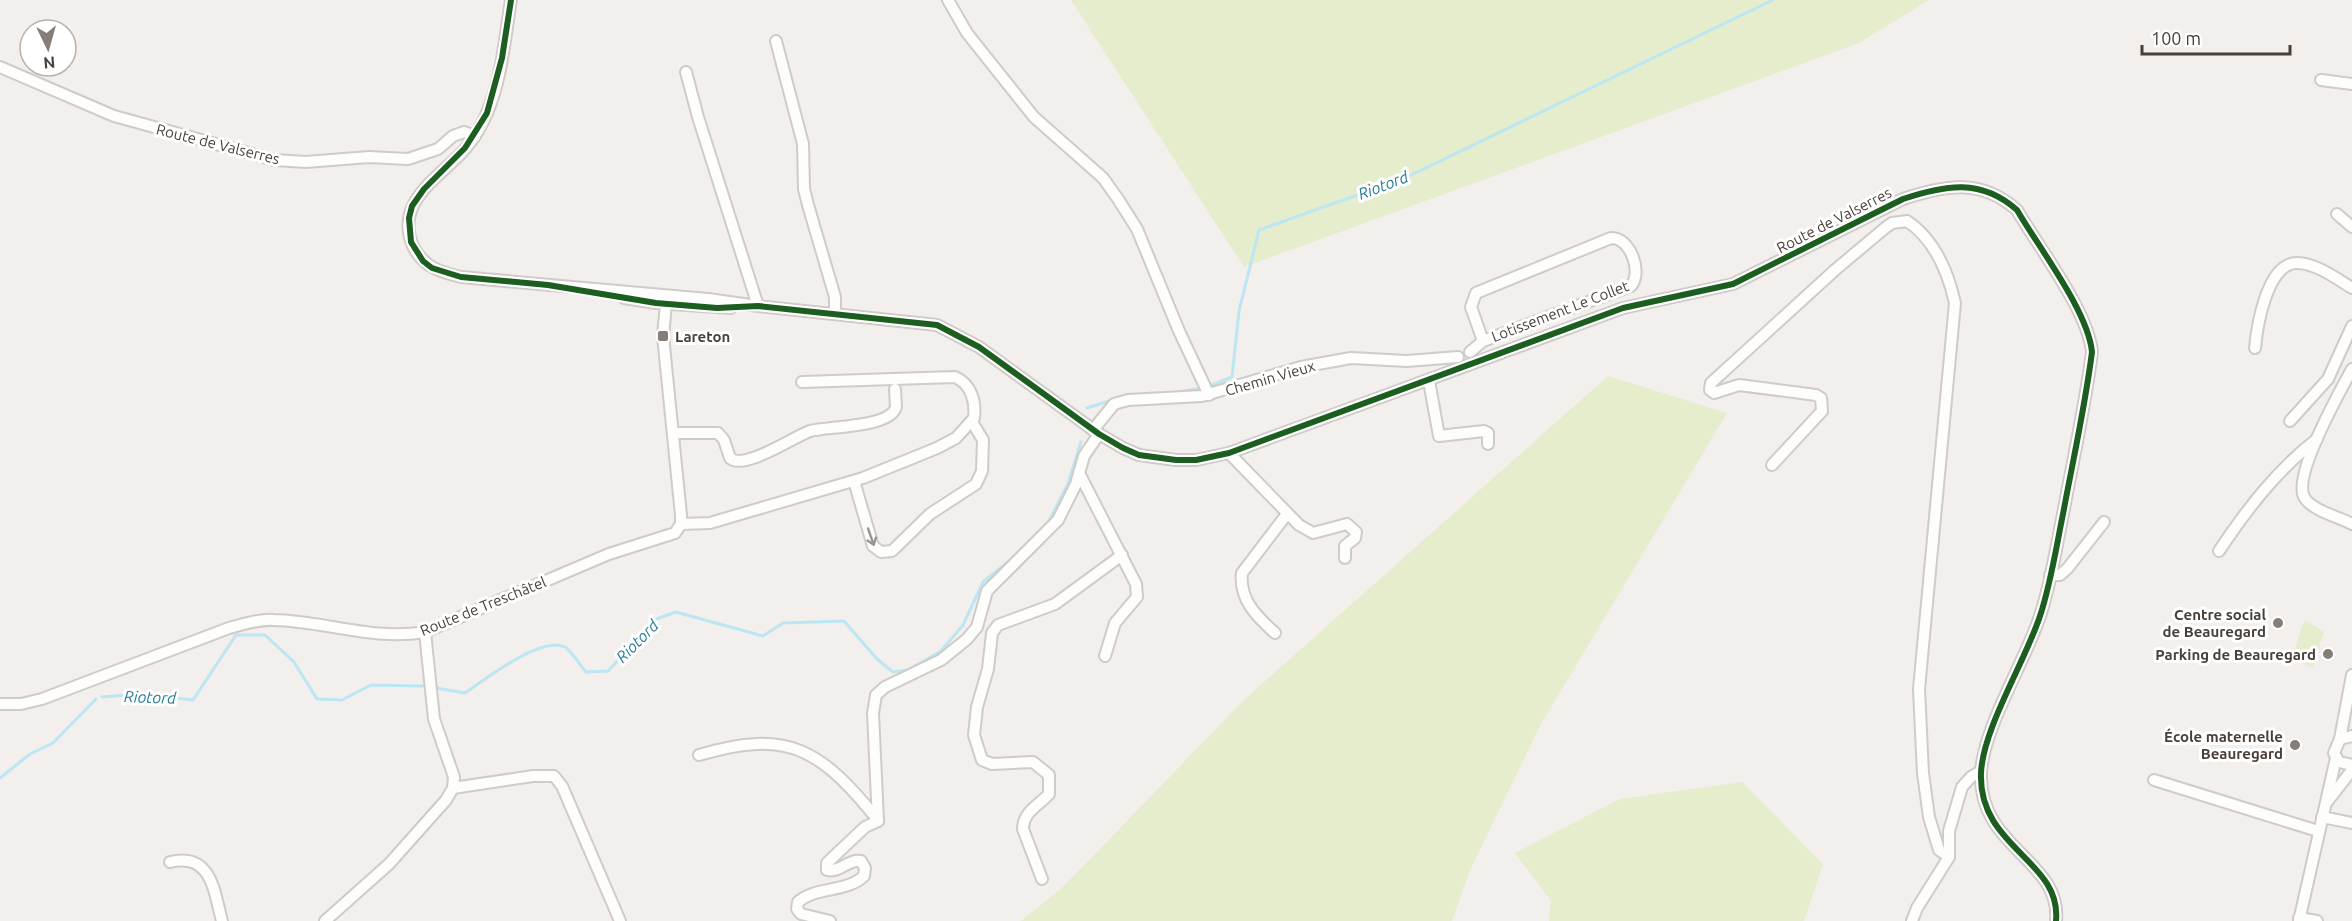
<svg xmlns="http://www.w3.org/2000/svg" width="2352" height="921" viewBox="0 0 2352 921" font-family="Ubuntu,sans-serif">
  <rect width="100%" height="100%" fill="#f2efec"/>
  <g fill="#e5edcc">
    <polygon points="1071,0 1929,0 1859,43 1244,267"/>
    <polygon points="1608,376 1727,413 1541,724 1470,870 1452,921 1021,921 1064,886 1244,700"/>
    <polygon points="2306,621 2324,631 2313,666 2311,667 2292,659 2303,623"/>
    <polygon points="1742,782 1823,864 1804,921 1549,921 1551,901 1515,853 1620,799"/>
  </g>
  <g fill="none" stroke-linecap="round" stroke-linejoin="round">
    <g stroke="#bbe6f2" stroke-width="3">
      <polyline points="1209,386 1232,377 1239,311 1259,230 1405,178 1773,0"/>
      <polyline points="1171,393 1203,388"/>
      <polyline points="1087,408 1125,396"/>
      <polyline points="1048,523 1068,484 1081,442"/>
      <path d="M102,697L141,694L193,700L236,635H265L294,662L317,699L342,700L371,685L424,686L465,693C484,680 542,635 565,647C572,652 580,665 586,672L608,671L656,619L676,612L763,636L783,623L844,621L877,659L893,672L908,670L941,651L963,625L983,582L1012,559"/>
      <polyline points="0,778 30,754 53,743 96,699"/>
    </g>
    <g stroke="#cfcbc8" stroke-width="14">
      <g id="minor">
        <path d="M511,0C505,37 502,78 487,113C482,125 474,138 466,148C442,176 393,201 413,246C423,267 440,272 461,277L708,299L758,306L937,325L979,347L1099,434L1123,448L1139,455L1176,460H1196L1229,453L1623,308L1733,284L1903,199C1945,185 1981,178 2017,210C2039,248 2088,311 2092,352C2085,407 2073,460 2063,514C2056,548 2051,583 2040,616C2025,662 1983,728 1981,773C1978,848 2062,860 2056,921"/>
        <polyline points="948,0 967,33 1034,117 1103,178 1118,199 1137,229 1179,331 1209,395"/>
        <polyline points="776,41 803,144 804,189 808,205 835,297 835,313"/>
        <polyline points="0,67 114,116 274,160 306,162 369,157 408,159 438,149 453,136 464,132 475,136"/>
        <polyline points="686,72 698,117 758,306"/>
        <polyline points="2321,80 2352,84"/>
        <polyline points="2337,214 2352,227"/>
        <polyline points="624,298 656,303 731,308"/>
        <path d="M2255,348C2257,326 2267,263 2297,263C2316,263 2337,279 2352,288"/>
        <path d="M1470,352L1483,341L1631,286C1643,272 1630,237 1611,238L1476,293L1471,307L1483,341"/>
        <path d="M2352,369C2340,391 2293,475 2304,497C2311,510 2339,517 2352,524"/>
        <polyline points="1429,381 1439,436 1484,431 1488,433 1488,444"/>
        <polyline points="2290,421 2328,379 2352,326"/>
        <polyline points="1093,430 1114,404 1128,400 1202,396 1301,367 1351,358 1407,361 1458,357"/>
        <path d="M673,433H718L724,440L730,458C744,471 795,436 810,431C829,426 890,428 896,407L895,389"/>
        <polyline points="1229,453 1299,525 1313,533 1347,524 1356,532 1355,538 1345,546 1345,558"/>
        <path d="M1772,465L1822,411L1821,398L1816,395L1739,385L1714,393L1710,390L1711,383L1835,270L1885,228L1892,223L1907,221C1934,239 1948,272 1955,303L1919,689L1923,773L1929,817L1939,850L1949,857"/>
        <polyline points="1079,473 1136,584 1137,597 1115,623 1105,656"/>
        <polyline points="854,481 873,546 881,552 892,551 930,514 976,484 982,471 983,440 972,422"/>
        <path d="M681,524L710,523L863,478L937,448L956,438L974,418C976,401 971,384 955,377L802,382"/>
        <path d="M2219,551C2247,509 2277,470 2317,439"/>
        <polyline points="2050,575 2060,575 2067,569 2104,522"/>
        <path d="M1275,633C1256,616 1239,599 1242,573L1287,514"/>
        <path d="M0,704H21L42,699L229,628C243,624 259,619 274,620C325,621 373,641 425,632L609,554L675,533L681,524V515L663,336L666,304"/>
        <polyline points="2352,736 2340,739 2334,753 2339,762 2352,765"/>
        <polyline points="2340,739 2352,675"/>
        <path d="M699,755C789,728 821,750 878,820"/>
        <polyline points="2154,780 2318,831"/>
        <polyline points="453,788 533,776 554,776 562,786 620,921"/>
        <polyline points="2327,802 2352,770"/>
        <polyline points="2322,817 2352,823"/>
        <polyline points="878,821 873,713 876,695 885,687 941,660 967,639 977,627 987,591 1058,520 1076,484 1084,456 1099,434"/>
        <path d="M170,862C212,852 214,892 222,921"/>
        <path d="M1042,879L1023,829C1023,812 1038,806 1049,794V775L1033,762L992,764L982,760L974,735L977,707L988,669L992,633L998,625L1055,604L1122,555"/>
        <polyline points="2299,918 2317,921"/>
        <polyline points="325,921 389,864 446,800 453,788 454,777 434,719 425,632"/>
        <path d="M830,921L801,914L797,909L798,902C816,886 846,893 864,876L865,868L861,861C848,859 840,873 827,870V863L865,827L878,821"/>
        <polyline points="1912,921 1917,908 1949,857 1949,831 1962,787 1971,777 1981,771"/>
        <polyline points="2299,921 2336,758"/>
      </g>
    </g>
    <use href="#minor" stroke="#fdfdfc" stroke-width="10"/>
    <g stroke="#fff" stroke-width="10">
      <path id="cycleway" d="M511,0L502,58L487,113L465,148L424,189L412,206L409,218L411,242L423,261L432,268L461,277L548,285L656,303L717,308L758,306L937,325L979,347L1099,434L1123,448L1139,455L1176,460H1196L1229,453L1623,308L1733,284L1903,199C1945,185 1981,178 2017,210C2039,248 2088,311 2092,352C2085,407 2073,460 2063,514C2056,548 2051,583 2040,616C2025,662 1983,728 1981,773C1978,848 2062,860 2056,921"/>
    </g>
    <use href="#cycleway" stroke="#1b5e20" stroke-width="6"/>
  </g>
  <defs><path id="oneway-shaft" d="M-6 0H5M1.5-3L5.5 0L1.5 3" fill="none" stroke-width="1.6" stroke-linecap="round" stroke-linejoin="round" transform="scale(1.5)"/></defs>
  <use stroke="#9b9490" href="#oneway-shaft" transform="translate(871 537) rotate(71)"/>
  <g fill="#857d76" stroke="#fff" stroke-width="2">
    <rect x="657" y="330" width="12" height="12" rx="3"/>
    <circle cx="2278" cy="623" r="6"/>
    <circle cx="2328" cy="654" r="6"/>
    <circle cx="2295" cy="745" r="6"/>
  </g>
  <g text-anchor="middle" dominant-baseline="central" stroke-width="6" stroke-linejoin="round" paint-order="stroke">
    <g font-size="15" fill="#4a3f37" stroke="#fff">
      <text transform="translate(218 144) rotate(14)">Route de Valserres</text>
      <text transform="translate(1834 220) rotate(-27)">Route de Valserres</text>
      <text transform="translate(1560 311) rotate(-21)">Lotissement Le Collet</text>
      <text transform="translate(1270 378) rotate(-16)">Chemin Vieux</text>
      <text transform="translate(483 606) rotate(-22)">Route de Treschâtel</text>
    </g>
    <g font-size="15" font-weight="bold" fill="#4a3f37" stroke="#fff" text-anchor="end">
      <text x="675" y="336" text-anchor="start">Lareton</text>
      <text x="2266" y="614">Centre social<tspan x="2266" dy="17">de Beauregard</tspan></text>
      <text x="2316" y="654">Parking de Beauregard</text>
      <text x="2283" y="736">École maternelle<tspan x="2283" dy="17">Beauregard</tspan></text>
    </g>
    <g font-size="16" font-style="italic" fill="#267d99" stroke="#fff">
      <text transform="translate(1383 185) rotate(-21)">Riotord</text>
      <text transform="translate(637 641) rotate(-45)">Riotord</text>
      <text transform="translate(150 697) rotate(2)">Riotord</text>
    </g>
  </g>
  <g transform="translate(48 48) rotate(175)"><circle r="28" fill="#ffffff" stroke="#b7b2af" stroke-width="1.5"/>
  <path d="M0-4.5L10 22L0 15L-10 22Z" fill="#857d76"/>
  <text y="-9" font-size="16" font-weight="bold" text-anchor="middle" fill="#4a3f37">N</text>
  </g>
  <path d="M2142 45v9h148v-9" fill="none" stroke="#4a3f37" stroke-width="3"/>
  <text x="2151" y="45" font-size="18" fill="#4a3f37" stroke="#ffffff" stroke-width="4.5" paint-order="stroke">100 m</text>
</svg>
